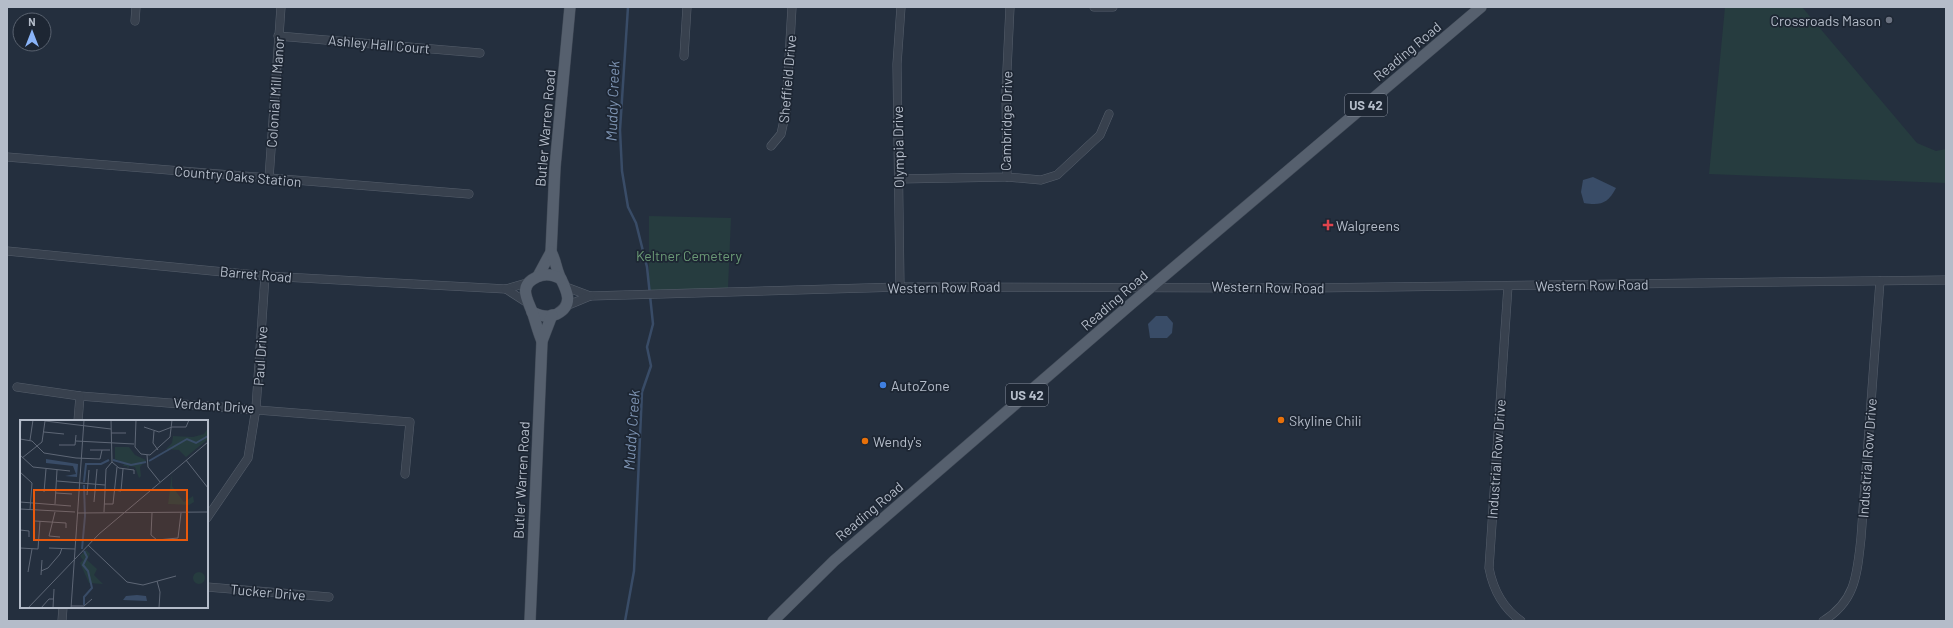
<svg xmlns="http://www.w3.org/2000/svg" width="1953" height="628" viewBox="0 0 1953 628" font-family="Barlow,sans-serif">
  <rect width="100%" height="100%" fill="#242f3e"/>
  <g fill="#263c3f">
    <polygon points="1725,7 1802,7 1917,143 1936,151 1946,149 1946,183 1709,174"/>
    <polygon points="649,216 731,218 728,288 649,295"/>
  </g>
  <g fill="#394c67">
    <path d="M1593,177L1616,188C1608,203 1601,206 1584,203L1581,192L1583,180Z"/>
    <polygon points="1156,316 1167,316 1173,323 1172,333 1167,338 1150,338 1148,324"/>
  </g>
  <g fill="none" stroke-linecap="round" stroke-linejoin="round">
    <polyline stroke="#394c67" stroke-width="2.5" points="625,621 634,571 642,392 651,366 647,347 653,324 647,267 636,223 628,207 622,171 620,130 628,7"/>
    <g stroke="#565f6c" stroke-width="9">
      <g id="minor">
        <polyline points="1094,7 1113,7"/>
        <polyline points="135,21 136,7"/>
        <polyline points="278,36 480,53"/>
        <polyline points="684,56 687,7"/>
        <polyline points="771,146 781,134 786,111 792,7"/>
        <polyline points="7,157 469,194"/>
        <polyline points="1007,177 1041,180 1057,175 1100,135 1109,114"/>
        <polyline points="269,178 281,7"/>
        <polyline points="898,179 1007,177 1006,91 1010,7"/>
        <polyline points="7,251 265,276 506,289 530,282"/>
        <path d="M1508,286L1489,568C1493,589 1503,608 1521,621"/>
        <polyline points="566,287 590,296 900,287 1308,288 1946,280"/>
        <polyline points="900,287 897,64 901,7"/>
        <polyline points="506,289 526,302"/>
        <polyline points="566,306 590,296"/>
        <polyline points="17,387 80,396 410,422 405,474"/>
        <polyline points="78,421 80,396"/>
        <polyline points="207,518 248,458 256,408 265,276"/>
        <polyline points="207,587 329,597"/>
        <polyline points="62,621 63,607"/>
        <path d="M1823,621C1856,601 1857,574 1861,538L1880,281"/>
      </g>
    </g>
    <g stroke="#414a57" stroke-width="12">
      <g id="major">
        <polyline points="538,276 551,252 555,167 570,7"/>
        <path d="M532,312C540,316 549,318 557,314C574,305 567,291 561,279C556,270 556,260 551,252"/>
        <path d="M542,341C538,332 536,323 533,314C528,300 517,286 537,277C545,273 554,275 561,279"/>
        <polyline points="530,621 542,341 552,315"/>
        <polyline points="773,621 834,561 1131,304 1481,7"/>
      </g>
    </g>
    <use href="#minor" stroke="#38414e" stroke-width="8"/>
    <use href="#major" stroke="#56606e" stroke-width="11"/>
  </g>
  <circle fill="#6b7280" stroke="#1d2633" stroke-width="1.5" cx="1889" cy="20" r="4"/>
  <path fill="#e0444e" stroke="#1d2633" stroke-width="1.5" d="M1326 219h4v4h4v4h-4v4h-4v-4h-4v-4h4z"/>
  <circle fill="#3f7fe0" stroke="#1d2633" stroke-width="1.5" cx="883" cy="385" r="4"/>
  <g fill="#e8710a" stroke="#1d2633" stroke-width="1.5">
    <circle cx="1281" cy="420" r="4"/>
    <circle cx="865" cy="441" r="4"/>
  </g>
  <g text-anchor="middle" dominant-baseline="central" stroke-width="3.5" stroke-linejoin="round" paint-order="stroke">
    <g fill="#1d2633" stroke="#878f9c" stroke-width="1">
      <rect x="1345" y="94" width="42" height="22" rx="3"/>
      <rect x="1006" y="384" width="42" height="22" rx="3"/>
    </g>
    <g font-size="13" font-weight="bold" fill="#b4bcc9">
      <text x="1366" y="105">US 42</text>
      <text x="1027" y="395">US 42</text>
    </g>
    <g font-size="14" fill="#b4bcc9" stroke="#1d2633" text-anchor="start">
      <text x="1881" y="20" text-anchor="end">Crossroads Mason</text>
      <text x="1336" y="225">Walgreens</text>
      <text x="891" y="385">AutoZone</text>
      <text x="1289" y="420">Skyline Chili</text>
      <text x="873" y="441">Wendy's</text>
    </g>
    <g font-size="14" fill="#b4bcc9" stroke="#1d2633">
      <text transform="translate(379 44) rotate(5)">Ashley Hall Court</text>
      <text transform="translate(1407 51) rotate(-40)">Reading Road</text>
      <text transform="translate(787 79) rotate(-85)">Sheffield Drive</text>
      <text transform="translate(275 92) rotate(-86)">Colonial Mill Manor</text>
      <text transform="translate(1006 121) rotate(-89)">Cambridge Drive</text>
      <text transform="translate(545 128) rotate(-85)">Butler Warren Road</text>
      <text transform="translate(898 147) rotate(-91)">Olympia Drive</text>
      <text transform="translate(238 176) rotate(5)">Country Oaks Station</text>
      <text transform="translate(256 274) rotate(5)">Barret Road</text>
      <text transform="translate(1592 285) rotate(-1)">Western Row Road</text>
      <text transform="translate(944 287) rotate(-1)">Western Row Road</text>
      <text transform="translate(1268 287) rotate(1)">Western Row Road</text>
      <text transform="translate(1114 300) rotate(-41)">Reading Road</text>
      <text transform="translate(260 356) rotate(-86)">Paul Drive</text>
      <text transform="translate(214 405) rotate(4)">Verdant Drive</text>
      <text transform="translate(1867 458) rotate(-86)">Industrial Row Drive</text>
      <text transform="translate(1496 459) rotate(-86)">Industrial Row Drive</text>
      <text transform="translate(521 480) rotate(-87)">Butler Warren Road</text>
      <text transform="translate(869 511) rotate(-40)">Reading Road</text>
      <text transform="translate(268 592) rotate(5)">Tucker Drive</text>
    </g>
    <g font-size="14" fill="#6b9a76" stroke="#1d2633">
      <text x="689" y="255">Keltner Cemetery</text>
    </g>
    <g font-size="15" font-style="italic" fill="#7c92b1" stroke="#1d2633">
      <text transform="translate(612 101) rotate(-88)">Muddy Creek</text>
      <text transform="translate(631 430) rotate(-86)">Muddy Creek</text>
    </g>
  </g>
  <g transform="translate(20 420)">
    <rect width="188" height="188" fill="#242f3e"/>
    <path d="M188,8V19L166,37L159,30L146,29L152,23L153,16L173,17L184,14ZM95,27H109L115,35L126,40L120,47L121,56L119,58L115,47L109,46L108,49L107,46H103L105,43L95,39ZM152,54V66L164,82L173,76L174,82L169,85L148,84ZM66,130L70,134L67,140L77,149L74,155L83,164L69,163L60,143L63,140L60,136ZM173 158a6 6 0 1 1 12 0a6 6 0 1 1-12 0Z" fill="#263c3f"/>
    <path d="M26,39L58,44L57,57L45,56L56,54L53,46L26,43ZM117,175L126,176L127,181L103,180L106,176Z" fill="#394c67"/>
    <path fill="none" stroke="#394c67" stroke-width="2" d="M93,40L111,45L126,42M129,41L167,19L176,23L188,16M64,62L66,44H81L89,40M62,129L65,96L64,65M64,131L67,137L63,145L68,151L72,168L64,177V185"/>
    <path fill="none" stroke="#5e6776" stroke-width="1" d="M91,0L92,42L99,48L114,50V54M116,0L115,27L121,34L130,35L150,17L152,0M25,1L91,9M124,7L139,12L152,7H166L169,0M134,11L133,23L138,30M24,12L44,14M91,13H106M0,17L1,0M0,19L12,21L24,33L56,38L80,39L82,30M10,20L13,0M56,21L114,24M39,25H55L56,15M70,30H90M0,35L13,47L50,51M127,35L128,47L140,62M2,38L22,22L25,1M166,40L188,68M0,52L12,63L10,90M37,61L85,65M93,70L101,71L103,49M24,72L26,49M36,73L52,74M67,75L69,50M0,82L51,86M74,82L77,49M35,84L37,50M84,84H93L97,47M0,89L55,92M35,92L29,116L40,117M84,92L86,49L92,42M58,93L188,92M132,93L131,115L137,120L158,118L161,93M15,101L46,103V108M0,110L9,111V117M68,125L107,162L123,165L156,156M0,128L18,129L20,101M29,128L55,129M21,151L28,148L40,134L42,128M8,152L12,129M21,155L22,140M137,161L140,172L139,188M51,186H64L72,179M8,188L79,114L188,22M21,188L29,179H33M33,188L34,169M51,188L64,0"/>
    <path fill="#e8590c" fill-opacity="0.15" stroke="#e8590c" stroke-width="2" d="M14,70H167V120H14Z"/>
    <rect width="188" height="188" fill="none" stroke="#b4bcc9" stroke-width="2"/>
  </g>
  <rect width="1953" height="628" fill="none" stroke="#b4bcc9" stroke-width="16"/>
  <g transform="translate(32 32)"><circle r="19" fill="#1d2633" stroke="#59626f"/>
  <path d="M0-3L7 15L0 10L-7 15Z" fill="#8ab4f8"/>
  <text y="-6" font-size="11" font-weight="bold" text-anchor="middle" fill="#b4bcc9">N</text>
  </g>
</svg>
